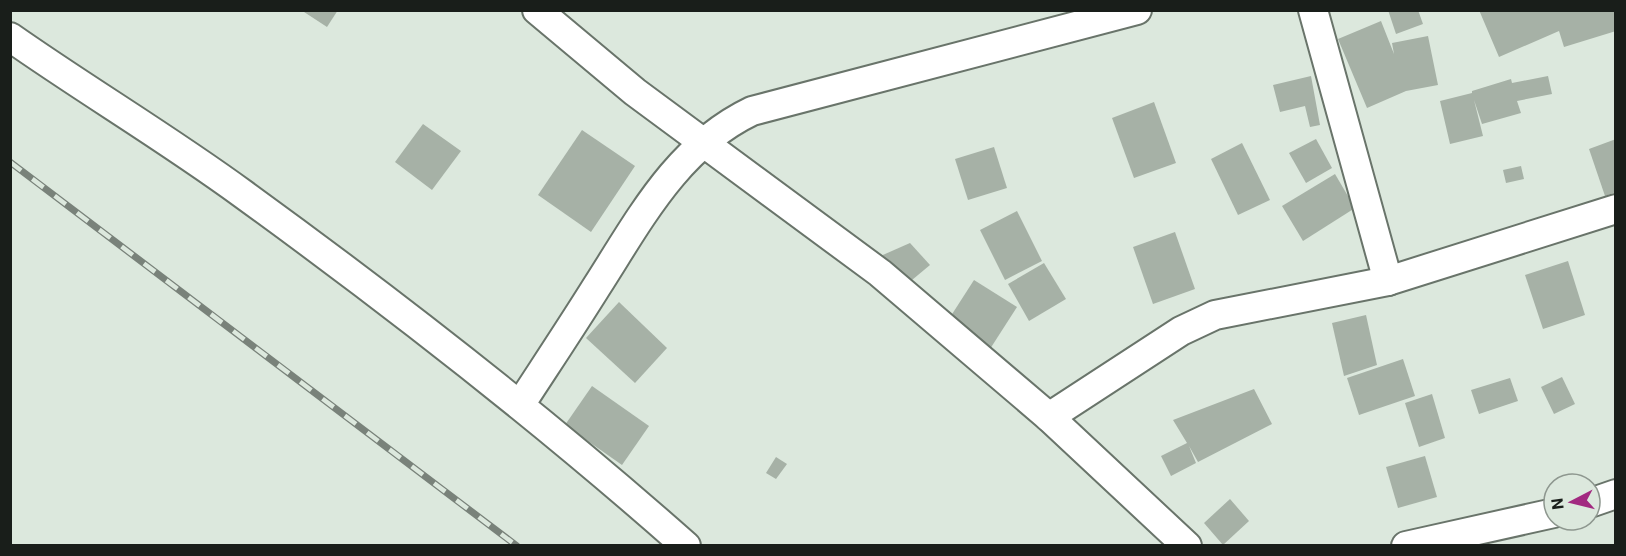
<svg xmlns="http://www.w3.org/2000/svg" width="1626" height="556" viewBox="0 0 1626 556" font-family="Roboto,sans-serif">
  <rect width="100%" height="100%" fill="#dce8dd"/>
  <g fill="#a6b1a6">
    <polygon points="301,10 338,10 327,27"/>
    <polygon points="1388,10 1418,10 1423,24 1396,34"/>
    <polygon points="1479,10 1615,10 1616,31 1564,47 1559,31 1499,57"/>
    <polygon points="1381,21 1394,54 1392,43 1428,36 1438,85 1406,91 1367,108 1338,39"/>
    <polygon points="1311,76 1320,125 1310,127 1305,106 1280,112 1273,85"/>
    <polygon points="1548,76 1552,94 1517,101 1521,113 1482,124 1474,100 1483,136 1450,144 1440,101 1472,93 1472,91 1511,79 1512,83"/>
    <polygon points="1154,102 1176,163 1134,178 1112,118"/>
    <polygon points="423,124 461,151 432,190 395,162"/>
    <polygon points="582,130 635,166 591,232 538,195"/>
    <polygon points="1316,139 1332,168 1306,183 1289,153"/>
    <polygon points="1616,139 1616,192 1605,196 1589,149"/>
    <polygon points="1242,143 1270,200 1238,215 1211,159"/>
    <polygon points="994,147 1007,188 968,200 955,159"/>
    <polygon points="1521,166 1524,179 1506,183 1503,170"/>
    <polygon points="1335,174 1355,208 1303,241 1282,206"/>
    <polygon points="1017,211 1042,261 1005,280 980,230"/>
    <polygon points="1175,232 1195,289 1153,304 1133,247"/>
    <polygon points="910,243 930,265 906,285 876,258"/>
    <polygon points="1568,261 1585,315 1543,329 1525,275"/>
    <polygon points="1044,263 1066,299 1029,321 1008,284"/>
    <polygon points="974,280 1017,307 990,349 947,322"/>
    <polygon points="619,302 667,348 635,383 586,338"/>
    <polygon points="1366,315 1377,365 1344,376 1332,323"/>
    <polygon points="1403,359 1415,396 1359,415 1347,378"/>
    <polygon points="1562,377 1575,404 1554,414 1541,387"/>
    <polygon points="1510,378 1518,401 1479,414 1471,390"/>
    <polygon points="592,386 649,426 622,465 565,425"/>
    <polygon points="1254,389 1272,424 1198,462 1189,446 1196,463 1171,476 1161,456 1187,443 1173,420"/>
    <polygon points="1432,394 1445,438 1419,447 1405,403"/>
    <polygon points="1425,456 1437,497 1398,508 1386,467"/>
    <polygon points="776,457 787,464 776,479 766,473"/>
    <polygon points="1230,499 1249,521 1223,545 1204,523"/>
  </g>
  <g fill="none" stroke-linecap="round" stroke-linejoin="round">
    <g stroke="#69746a" stroke-width="32">
      <g id="street">
        <polyline points="537,10 635,92 880,273 1049,417 1187,546"/>
        <polyline points="1313,10 1388,281"/>
        <path d="M10,37C87,91 168,139 243,194C396,305 545,421 686,546"/>
        <path d="M520,405C546,365 572,326 597,286C640,219 677,147 752,111L1137,10"/>
        <polyline points="1049,417 1181,331 1215,315 1388,281 1616,209"/>
        <polyline points="1590,503 1616,494"/>
        <polyline points="1406,546 1554,513"/>
      </g>
    </g>
    <use href="#street" stroke="#fff" stroke-width="28"/>
    <g stroke="#79827a" stroke-width="7">
      <polyline id="rail" points="10,162 517,546"/>
    </g>
    <use href="#rail" stroke="#dce8dd" stroke-width="4.5" stroke-dasharray="14" stroke-linecap="butt"/>
  </g>
  <rect width="1626" height="556" fill="none" stroke="#191e1a" stroke-width="24"/>
  <g transform="translate(1572 502) rotate(263)"><circle r="28" fill="#dce8dd" stroke="#8e978f" stroke-width="1.5"/>
  <path d="M0-4.5L10 22L0 15L-10 22Z" fill="#a22980"/>
  <text y="-9" font-size="16" font-weight="bold" text-anchor="middle" fill="#191e1a">N</text>
  </g>
</svg>
